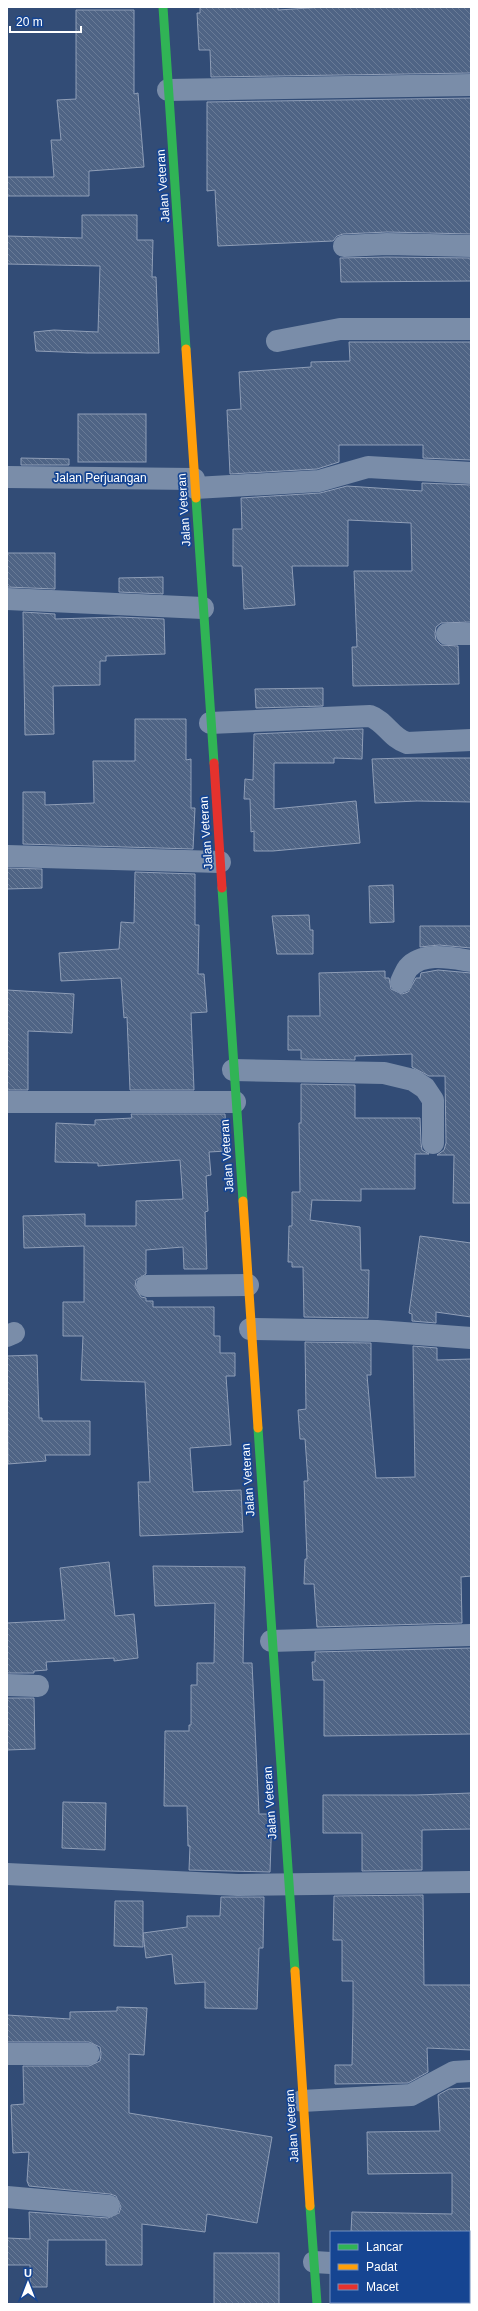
<svg xmlns="http://www.w3.org/2000/svg" width="478" height="2311" viewBox="0 0 478 2311" font-family="Helvetica,sans-serif">
  <defs>
    <pattern id="building-back-hatch" width="6" height="6" patternUnits="userSpaceOnUse"><rect width="6" height="6" fill="#4f6485"/><path d="M-1 5l2 2M0 0l6 6M5-1l2 2" fill="none" stroke="#697b97"/></pattern>
  </defs>
  <rect width="100%" height="100%" fill="#324c76"/>
  <g fill="url(#building-back-hatch)" stroke="#8f9eb7">
    <polygon points="200,7 278,7 278,10 324,7 471,7 471,73 211,77 210,50 199,50 197,13 200,13"/>
    <polygon points="76,10 134,10 134,94 138,93 144,167 89,171 89,196 7,196 7,177 54,177 51,140 61,140 57,100 76,99"/>
    <polygon points="471,98 471,234 387,232 343,234 337,236 333,241 218,246 215,190 207,191 207,102"/>
    <polygon points="82,215 137,215 137,240 153,240 152,277 156,277 159,353 87,353 36,351 34,332 54,330 98,332 100,266 7,264 7,236 82,238"/>
    <polygon points="387,257 471,258 471,281 341,282 340,258"/>
    <polygon points="349,342 471,342 471,460 423,458 423,445 339,445 339,462 317,469 230,474 227,410 241,409 239,372 311,367 311,362 350,361"/>
    <rect x="78" y="414" width="68" height="48"/>
    <polygon points="21,458 69,459 69,465 21,465"/>
    <polygon points="422,483 471,485 471,622 441,623 436,627 435,634 436,640 441,645 458,646 459,684 353,686 352,647 357,647 354,571 412,571 411,523 348,520 348,566 292,566 295,605 244,609 242,566 233,566 233,529 242,529 241,498 320,493 347,486 422,491"/>
    <polygon points="7,553 55,553 55,589 7,587"/>
    <polygon points="163,577 163,594 119,592 119,578"/>
    <polygon points="23,612 55,614 55,619 119,617 164,619 165,654 106,656 106,661 100,661 100,685 53,686 54,734 25,735"/>
    <polygon points="323,688 323,706 256,708 255,689"/>
    <polygon points="135,719 186,719 186,760 191,759 191,808 195,808 193,849 23,844 23,792 45,792 45,805 94,803 93,761 135,761"/>
    <polygon points="363,729 362,759 334,758 334,763 274,763 274,809 356,801 360,843 273,851 254,851 254,831 251,832 250,799 244,799 245,779 253,780 254,734"/>
    <polygon points="404,758 471,758 471,802 417,801 375,803 372,759"/>
    <polygon points="7,868 42,869 42,888 7,889"/>
    <polygon points="135,872 195,874 195,925 199,925 198,974 204,974 207,1012 191,1013 194,1090 130,1090 127,1017 124,1018 121,978 61,981 59,953 119,949 121,922 134,923"/>
    <polygon points="393,885 394,922 370,923 369,886"/>
    <polygon points="309,915 310,930 313,930 313,954 277,954 272,916"/>
    <polygon points="420,926 471,926 471,948 439,945 420,947"/>
    <polygon points="438,970 471,973 471,1203 453,1203 454,1155 437,1155 444,1150 446,1143 445,1076 429,1076 412,1067 412,1054 355,1056 355,1060 301,1059 301,1050 288,1050 288,1016 320,1016 319,973 385,971 385,978 389,978 391,989 402,994 408,992 416,978 420,978 421,973"/>
    <polygon points="7,990 74,994 72,1033 28,1031 28,1090 7,1090"/>
    <polygon points="301,1084 355,1085 355,1118 420,1118 421,1143 422,1150 429,1154 415,1154 415,1189 361,1189 361,1201 312,1200 310,1220 360,1227 361,1270 369,1270 368,1318 304,1317 303,1267 292,1267 292,1262 288,1262 289,1226 292,1226 292,1192 300,1192 299,1123 301,1123"/>
    <polygon points="131,1114 225,1114 227,1151 209,1152 211,1175 206,1176 208,1211 205,1212 207,1269 184,1269 183,1247 146,1250 146,1274 136,1280 135,1287 141,1297 146,1298 146,1301 153,1301 153,1307 214,1307 214,1336 220,1336 220,1353 235,1353 235,1376 226,1376 231,1445 190,1448 193,1492 241,1490 243,1532 140,1536 138,1482 150,1482 145,1382 81,1380 83,1336 63,1336 63,1302 84,1302 84,1246 24,1248 23,1216 85,1214 85,1226 136,1226 136,1201 183,1199 180,1160 98,1166 98,1163 55,1162 56,1123 95,1125 95,1120 132,1118"/>
    <polygon points="420,1236 471,1243 471,1317 436,1312 436,1323 412,1321 412,1314 409,1313"/>
    <polygon points="305,1342 371,1343 371,1375 367,1375 376,1478 415,1477 413,1346 437,1348 437,1360 471,1359 471,1576 461,1577 462,1623 317,1627 314,1584 304,1584 305,1559 307,1559 304,1481 308,1481 305,1439 300,1439 298,1410 306,1409"/>
    <polygon points="37,1355 39,1418 42,1418 42,1421 90,1421 90,1455 45,1455 46,1461 8,1464 7,1356"/>
    <polygon points="109,1562 115,1616 134,1614 138,1658 114,1661 114,1658 46,1662 47,1670 34,1671 34,1673 7,1673 7,1623 65,1620 60,1568"/>
    <polygon points="153,1566 245,1567 243,1663 252,1663 259,1814 272,1814 270,1872 189,1870 190,1846 188,1846 187,1806 164,1806 165,1731 189,1731 189,1725 191,1725 191,1685 197,1685 197,1663 214,1663 215,1603 155,1606"/>
    <polygon points="471,1648 471,1734 324,1736 324,1680 313,1680 312,1662 315,1662 315,1652"/>
    <polygon points="7,1698 34,1698 35,1749 7,1750"/>
    <polygon points="471,1793 471,1829 422,1830 422,1870 362,1871 362,1833 323,1833 323,1795 416,1795"/>
    <polygon points="63,1802 106,1803 105,1850 62,1848"/>
    <polygon points="423,1895 424,1985 471,1985 471,2050 427,2048 428,2072 408,2083 335,2084 335,2065 352,2065 353,2016 353,1981 342,1981 342,1940 333,1940 334,1896"/>
    <polygon points="221,1897 264,1897 263,1948 259,1948 257,2009 205,2008 205,1982 175,1984 172,1954 146,1958 143,1933 187,1927 187,1916 220,1916"/>
    <polygon points="115,1901 143,1901 143,1947 114,1946"/>
    <polygon points="117,2007 147,2008 144,2055 129,2054 129,2113 272,2137 257,2223 207,2214 205,2232 142,2224 142,2265 106,2265 106,2240 48,2240 47,2287 30,2287 30,2265 7,2265 7,2238 30,2239 29,2212 108,2218 119,2213 121,2207 116,2196 110,2194 29,2186 27,2181 29,2152 13,2153 11,2105 24,2104 23,2066 89,2066 100,2061 101,2054 100,2047 89,2042 7,2042 7,2015 70,2019 70,2012 117,2011"/>
    <polygon points="471,2088 471,2232 351,2232 352,2212 452,2214 452,2173 368,2174 367,2132 440,2131 438,2095 449,2089"/>
    <rect x="214" y="2253" width="65" height="51"/>
  </g>
  <g fill="none" stroke-linecap="round" stroke-linejoin="round">
    <g stroke="#7a8da9" stroke-width="22">
      <polyline points="168,90 471,85"/>
      <polyline points="344,246 387,244 471,246"/>
      <polyline points="277,341 340,329 471,329"/>
      <polyline points="7,477 194,479"/>
      <polyline points="195,488 319,481 368,467 471,473"/>
      <polyline points="7,599 203,608"/>
      <polyline points="447,634 471,634"/>
      <path d="M210,723L370,716C385,721 391,738 407,743L471,740"/>
      <polyline points="7,856 220,862"/>
      <path d="M401,982C403,978 405,972 408,968C423,951 452,958 471,961"/>
      <polyline points="233,1070 384,1073 413,1080 425,1088 433,1100 433,1143"/>
      <polyline points="7,1102 235,1102"/>
      <polyline points="147,1286 248,1285"/>
      <polyline points="250,1329 377,1331 471,1338"/>
      <polyline points="7,1336 14,1333"/>
      <polyline points="271,1641 471,1635"/>
      <polyline points="7,1685 38,1686"/>
      <polyline points="7,1874 238,1885 471,1882"/>
      <polyline points="7,2054 89,2054"/>
      <polyline points="302,2101 411,2095 454,2072 471,2071"/>
      <polyline points="7,2197 109,2206"/>
      <polyline points="469,2254 471,2252"/>
      <polyline points="314,2262 331,2263"/>
    </g>
    <g stroke="#30b455" stroke-width="9">
      <polyline points="163,7 186,349"/>
      <polyline points="196,498 214,763"/>
      <polyline points="222,888 243,1201"/>
      <polyline points="258,1428 295,1971"/>
      <polyline points="310,2206 317,2304"/>
    </g>
    <g stroke="#ff9f0a" stroke-width="9">
      <polyline points="186,349 196,498"/>
      <polyline points="243,1201 258,1428"/>
      <polyline points="295,1971 310,2206"/>
    </g>
    <polyline stroke="#e5322d" stroke-width="9" points="214,763 222,888"/>
  </g>
  <g text-anchor="middle" dominant-baseline="central" stroke-width="3.5" stroke-linejoin="round" paint-order="stroke">
    <g font-size="12" fill="#fff" stroke="#164592">
      <text transform="translate(163 186) rotate(-94)">Jalan Veteran</text>
      <text x="100" y="478">Jalan Perjuangan</text>
      <text transform="translate(184 510) rotate(-94)">Jalan Veteran</text>
      <text transform="translate(206 833) rotate(-94)">Jalan Veteran</text>
      <text transform="translate(227 1156) rotate(-94)">Jalan Veteran</text>
      <text transform="translate(248 1480) rotate(-94)">Jalan Veteran</text>
      <text transform="translate(270 1803) rotate(-94)">Jalan Veteran</text>
      <text transform="translate(292 2126) rotate(-94)">Jalan Veteran</text>
    </g>
  </g>
  <rect width="478" height="2311" fill="none" stroke="#ffffff" stroke-width="16"/>
  <rect x="330" y="2231" width="140" height="72" fill="#164592" stroke="#738fbe"/>
  <rect x="338" y="2244" width="20" height="6" fill="#30b455" stroke="#738fbe"/>
  <text x="366" y="2251" font-size="12" fill="#ffffff">Lancar</text>
  <rect x="338" y="2264" width="20" height="6" fill="#ff9f0a" stroke="#738fbe"/>
  <text x="366" y="2271" font-size="12" fill="#ffffff">Padat</text>
  <rect x="338" y="2284" width="20" height="6" fill="#e5322d" stroke="#738fbe"/>
  <text x="366" y="2291" font-size="12" fill="#ffffff">Macet</text>
  <g transform="translate(28 2283)" stroke="#164592" stroke-width="3" paint-order="stroke">
  <path d="M0-3L7 15L0 10L-7 15Z" fill="#ffffff"/>
  <text y="-6" font-size="11" font-weight="bold" text-anchor="middle" fill="#ffffff">U</text>
  </g>
  <path d="M10 26v6h71v-6" fill="none" stroke="#ffffff" stroke-width="2"/>
  <text x="16" y="26" font-size="12" fill="#ffffff" stroke="#164592" stroke-width="3" paint-order="stroke">20 m</text>
</svg>
